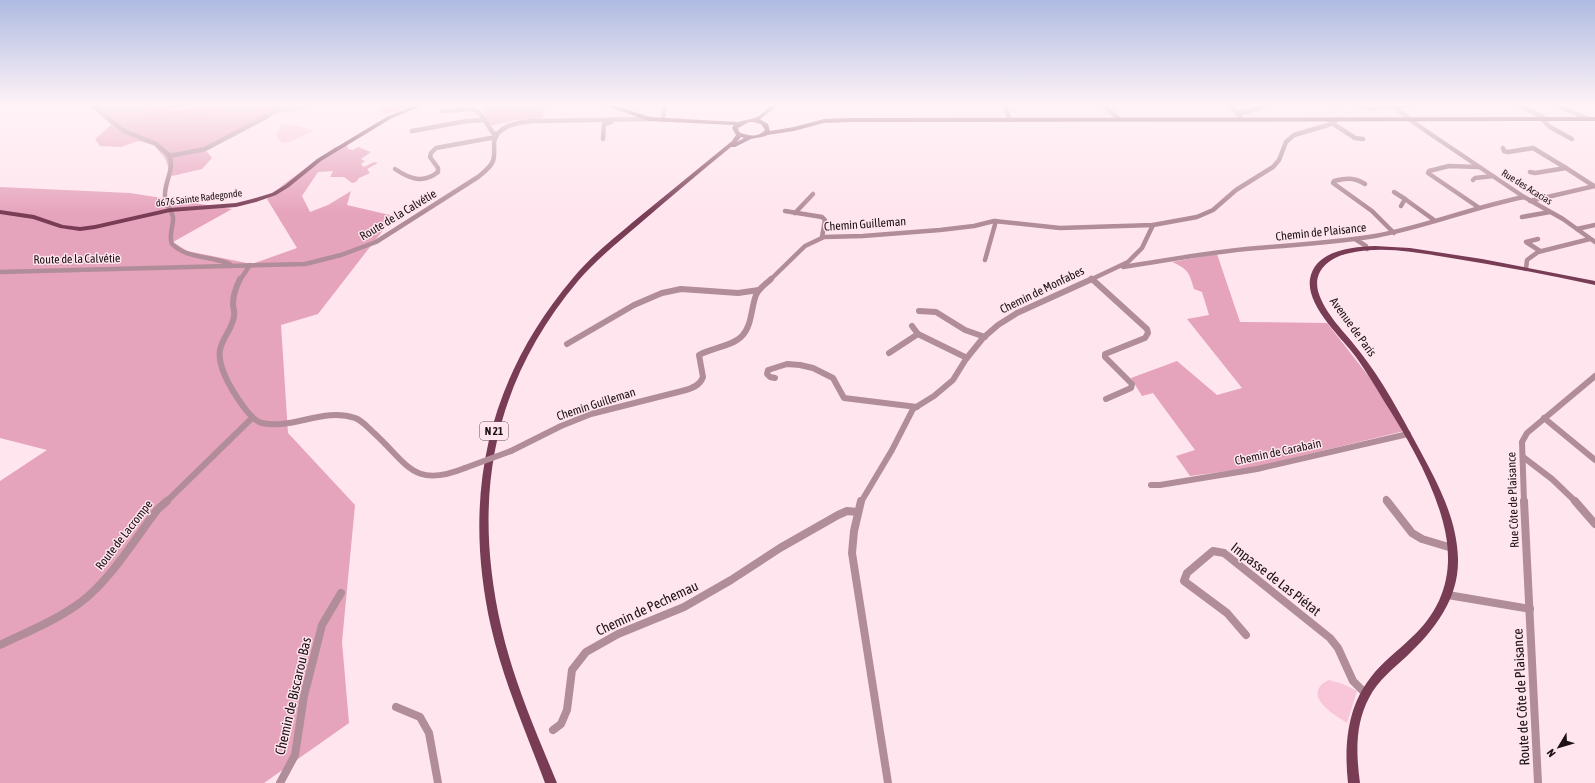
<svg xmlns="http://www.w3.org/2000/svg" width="1595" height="783" viewBox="0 0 1595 783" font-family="'Asap Condensed',sans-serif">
  <rect width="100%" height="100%" fill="#ffe5ee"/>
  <g fill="#e6a3bc">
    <polygon points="91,104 159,104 162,105 136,115 153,121 186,117 202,120 219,105 227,107 231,104 259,104 248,108 255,110 257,114 224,135 251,127 206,151 212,158 202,169 172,176 165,158 154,145 138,141 121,147 100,146 95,139 111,125"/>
    <polygon points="283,104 307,104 304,110 278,113"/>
    <polygon points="491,104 550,104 544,108 543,118 515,120 490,126 482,106"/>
    <polygon points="347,145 348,149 353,150 358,147 371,152 361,159 365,161 361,164 364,167 374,162 378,163 367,169 370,173 359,178 356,182 352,183 344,177 330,177 333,171 318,172 302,196 310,212 328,205 351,191 347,205 394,216 318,314 281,325 288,433 355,505 342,642 349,723 264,783 0,783 0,481 47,450 0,438 0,187 130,193 232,209 173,242 187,251 252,264 297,248 267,199 284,184 335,147"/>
    <path d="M1217,254L1240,322L1327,323L1370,378L1404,431L1251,468L1190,476L1176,456L1195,450L1153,393L1142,396L1131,378L1177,361L1217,395L1242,388L1187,319L1209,315L1202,292L1194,289C1189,272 1188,269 1172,262Z"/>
  </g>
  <g fill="#ea97b7">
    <polygon points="159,104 186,105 185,107 168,109 168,111 190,109 194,104 231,104 227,107 219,105 202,120 183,120 185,117 153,121 136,115 161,106 157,105"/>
    <polygon points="259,104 283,104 278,113 251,127 226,136 224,135 257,114 255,110 248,108"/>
    <polygon points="374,104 419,104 385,114"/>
  </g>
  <g fill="#f9c5d8">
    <polygon points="284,124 300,126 312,131 290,142 282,143 276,136 281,125"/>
    <path d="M1329,680L1343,684L1357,691L1347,723C1338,717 1311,702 1319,688C1321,684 1325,682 1329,680Z"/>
  </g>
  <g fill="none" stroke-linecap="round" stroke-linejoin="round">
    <g stroke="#b18c99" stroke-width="4.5">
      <path d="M90,104L124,131L156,144L169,155C175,168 165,181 165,194C164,204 171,208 173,217C174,226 168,235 172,244C187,259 212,256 230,264L229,266"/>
      <polyline points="1004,104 1010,120"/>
      <polyline points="1102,104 1119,119"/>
      <polyline points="1229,104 1240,116"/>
      <polyline points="1357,104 1369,108 1394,106"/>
      <polyline points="1392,104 1409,119 1429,133 1524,197 1563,219 1595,242"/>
      <polyline points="1517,104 1546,119"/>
      <polyline points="1554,104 1588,119"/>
      <polyline points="1335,105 1340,104"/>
      <polyline points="1395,107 1411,104"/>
      <polyline points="442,111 472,109 480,113 493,133 497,134"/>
      <polyline points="1237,114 1263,107 1260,104"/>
      <polyline points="1542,119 1550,127 1572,139"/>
      <polyline points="663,120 665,104"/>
      <polyline points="1332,123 1355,138 1363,139"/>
      <polyline points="412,131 467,121 485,120"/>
      <polyline points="603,139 604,124 611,122"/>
      <polyline points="1503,148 1504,151 1508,152 1533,148 1566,168"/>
      <polyline points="169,156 205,149 266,117 282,104"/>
      <path d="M395,169C410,179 423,184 438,172V168L430,157L431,153L436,148L496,137"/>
      <polyline points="1530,172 1535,173 1566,168 1594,186"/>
      <polyline points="1473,180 1475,178 1493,176"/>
      <path d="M1365,184C1354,177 1346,178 1334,181L1333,183L1372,211L1394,233"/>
      <polyline points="1394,192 1405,199"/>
      <polyline points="1530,201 1595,186"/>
      <polyline points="1401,206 1405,199 1434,220"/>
      <polyline points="1478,207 1428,173 1429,171 1449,166 1479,167"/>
      <polyline points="785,211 822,217 825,220 822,237"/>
      <polyline points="795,213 813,194"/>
      <polyline points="1522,217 1550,212"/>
      <polyline points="1577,229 1595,225"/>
      <polyline points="1355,239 1366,246 1367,249"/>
      <polyline points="1538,239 1526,242 1540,251"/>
      <polyline points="985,260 996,221"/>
      <path d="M1123,267C1164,261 1204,253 1246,249C1289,245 1332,243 1375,236C1426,227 1473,207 1524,197"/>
      <polyline points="1526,269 1527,260 1538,252 1590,239"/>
      <path d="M0,272L305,264L341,255L376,242L478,177C483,173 490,168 493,161C495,155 494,148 494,142C497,125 519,122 533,121L649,119"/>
      <polyline points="1091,278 1093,280"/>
      <polyline points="240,280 250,265"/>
      <polyline points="770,280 805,246 824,237 863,236 940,230 974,226 994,221 1060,228 1153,225 1197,217 1213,210 1236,190 1273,167 1279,160 1286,142 1294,135 1328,125 1338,119"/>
      <polyline points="1090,280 1128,262 1142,248 1153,225"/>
    </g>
    <g stroke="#b18c99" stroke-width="6">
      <path d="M240,279C236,287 233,295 233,304C233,308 235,312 234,316C233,328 222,338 220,350C219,356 220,362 222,368C226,381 248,420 262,423C292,430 324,407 355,418C362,420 368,428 374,433C408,464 413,489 465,468"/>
      <polyline points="1092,279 1147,329 1148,333 1145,338 1105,354 1105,357 1132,384 1131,388 1106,399"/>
      <polyline points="919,311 936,312 965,330 985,337"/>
      <polyline points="912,326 918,334 967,358"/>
      <polyline points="567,344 634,305 662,293 681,289 738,293 759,290"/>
      <polyline points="889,353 918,334"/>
      <polyline points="775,378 770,377 767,374 768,370 787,364 800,365 813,368 833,378 844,398 917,407"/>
      <polyline points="1544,418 1595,460"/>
      <path d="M511,451L561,426L591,414L682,391C691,389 700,386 703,377L699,355C711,348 733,346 742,336C752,326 751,308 756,295C759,288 766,284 771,279"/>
      <polyline points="1523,457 1552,479 1576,502"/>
      <polyline points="1151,485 1160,485 1257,469 1408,434"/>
      <polyline points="1386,499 1388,502"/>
      <polyline points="166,502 251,419"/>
      <polyline points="861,502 892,450 913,409 934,396 953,380 966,359 983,338 998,325 1017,313 1092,279"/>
      <polyline points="1524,502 1522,442 1527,433 1595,376"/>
    </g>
    <g stroke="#b18c99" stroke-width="8">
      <polyline points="861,501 854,531 852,553 888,783"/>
      <polyline points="1387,501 1412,533 1422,539 1452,548"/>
      <polyline points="1524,501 1538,783"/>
      <polyline points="1575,501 1595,524"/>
      <polyline points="1448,595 1530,609"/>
      <polyline points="1246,635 1227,613 1184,581 1187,573 1213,551 1224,553 1330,638 1338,648 1353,681 1365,693"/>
      <path d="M0,645C27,632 57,620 81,602C110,580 135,539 157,510L167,501"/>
      <polyline points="396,707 420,717 429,733 438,783"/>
      <polyline points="553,730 561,724 567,710 572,670 586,652 618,634 684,607 731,580 780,548 838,515 847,511 858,512"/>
      <polyline points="280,783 295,755 304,696 322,625 341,593"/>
    </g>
    <g fill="#793c55" fill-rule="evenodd">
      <polygon points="419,104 427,104 392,118 321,161 289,187 276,195 256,202 236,207 170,212 95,229 80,231 60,228 33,219 0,214 0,210 34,215 63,225 80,227 95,225 170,208 236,203 252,199 272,193 285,185 317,159 388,116"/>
      <path d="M601,104H610L650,117L738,122C744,120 749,120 754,118C765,115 767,104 780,104L760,119L768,124L770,131L794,127L824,119L850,118L1595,117V121L850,122L824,123L794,131L767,135L766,136L751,139L735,147H731C699,173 668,199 637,226C617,243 595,261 578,281C492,384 472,497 501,626C513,680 536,732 557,783H545C526,732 503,680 491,627C462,497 486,381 573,278C590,257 612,240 633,222C666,195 699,168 732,141L736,135L732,128L734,125L649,121ZM749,122H753L761,124L765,130C758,138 748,136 739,132L738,128ZM741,137L744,138L737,142Z"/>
      <path d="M1375,246L1410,248L1482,259L1595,281V285C1545,274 1495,265 1445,257C1414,252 1381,246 1350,253C1330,257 1313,270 1318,291C1325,315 1346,333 1360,352C1382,380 1400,413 1417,445C1436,480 1457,517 1458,559C1459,598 1435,630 1407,656C1393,669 1378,680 1369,698C1355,724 1356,754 1360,783H1348C1344,746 1347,707 1371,677C1382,662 1398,651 1411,638C1446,606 1455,567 1443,522C1432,480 1407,437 1384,401C1375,386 1366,371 1356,357C1341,337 1306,306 1310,279C1315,250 1352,247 1375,246Z"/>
    </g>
    <polyline stroke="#b18c99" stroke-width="6" points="465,468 511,451"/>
  </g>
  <linearGradient id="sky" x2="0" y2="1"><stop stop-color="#afbbe2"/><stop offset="0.49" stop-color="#fff3f7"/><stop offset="1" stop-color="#fff3f7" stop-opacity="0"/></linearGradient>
  <rect width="1595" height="214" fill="url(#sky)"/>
  <g text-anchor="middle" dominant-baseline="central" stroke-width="3" stroke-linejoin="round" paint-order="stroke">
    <g font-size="10" fill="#1c1115" stroke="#ffe5ee">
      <text transform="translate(1527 187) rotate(32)">Rue des Acacias</text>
      <text transform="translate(199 198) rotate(-7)">d676 Sainte Radegonde</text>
    </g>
    <rect fill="#ffe5ee" stroke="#605156" stroke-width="1" x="480" y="422" width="28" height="18" rx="3"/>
    <g font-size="11" font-weight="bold" fill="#1c1115">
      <text x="494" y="431">N 21</text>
    </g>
    <g font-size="12" fill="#1c1115" stroke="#ffe5ee">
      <text transform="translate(398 215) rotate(-31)">Route de la Calvétie</text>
      <text transform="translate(865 224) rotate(-4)">Chemin Guilleman</text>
      <text transform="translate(1321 232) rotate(-6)">Chemin de Plaisance</text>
      <text transform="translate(77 259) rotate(-1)">Route de la Calvétie</text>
      <text transform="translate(1042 290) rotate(-26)">Chemin de Monfabes</text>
      <text transform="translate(1353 327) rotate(54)">Avenue de Paris</text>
      <text transform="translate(596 404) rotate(-18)">Chemin Guilleman</text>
      <text transform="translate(1278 452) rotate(-12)">Chemin de Carabain</text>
      <text transform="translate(1513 500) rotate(-92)">Rue Côte de Plaisance</text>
      <text transform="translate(124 535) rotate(-52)">Route de Lacrompe</text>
    </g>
    <g font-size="14" fill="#1c1115" stroke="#ffe5ee">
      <text transform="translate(1276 579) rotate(38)">Impasse de Las Piétat</text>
      <text transform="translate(647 608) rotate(-25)">Chemin de Pechemau</text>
      <text transform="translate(293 696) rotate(-77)">Chemin de Biscarou Bas</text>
      <text transform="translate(1521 697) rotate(-93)">Route de Côte de Plaisance</text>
    </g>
  </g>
  <g transform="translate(1559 747) rotate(232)" stroke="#ffe5ee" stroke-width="3" paint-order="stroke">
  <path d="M0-3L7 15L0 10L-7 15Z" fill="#1c1115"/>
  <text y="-6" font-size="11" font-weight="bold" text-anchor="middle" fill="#1c1115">N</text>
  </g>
</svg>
